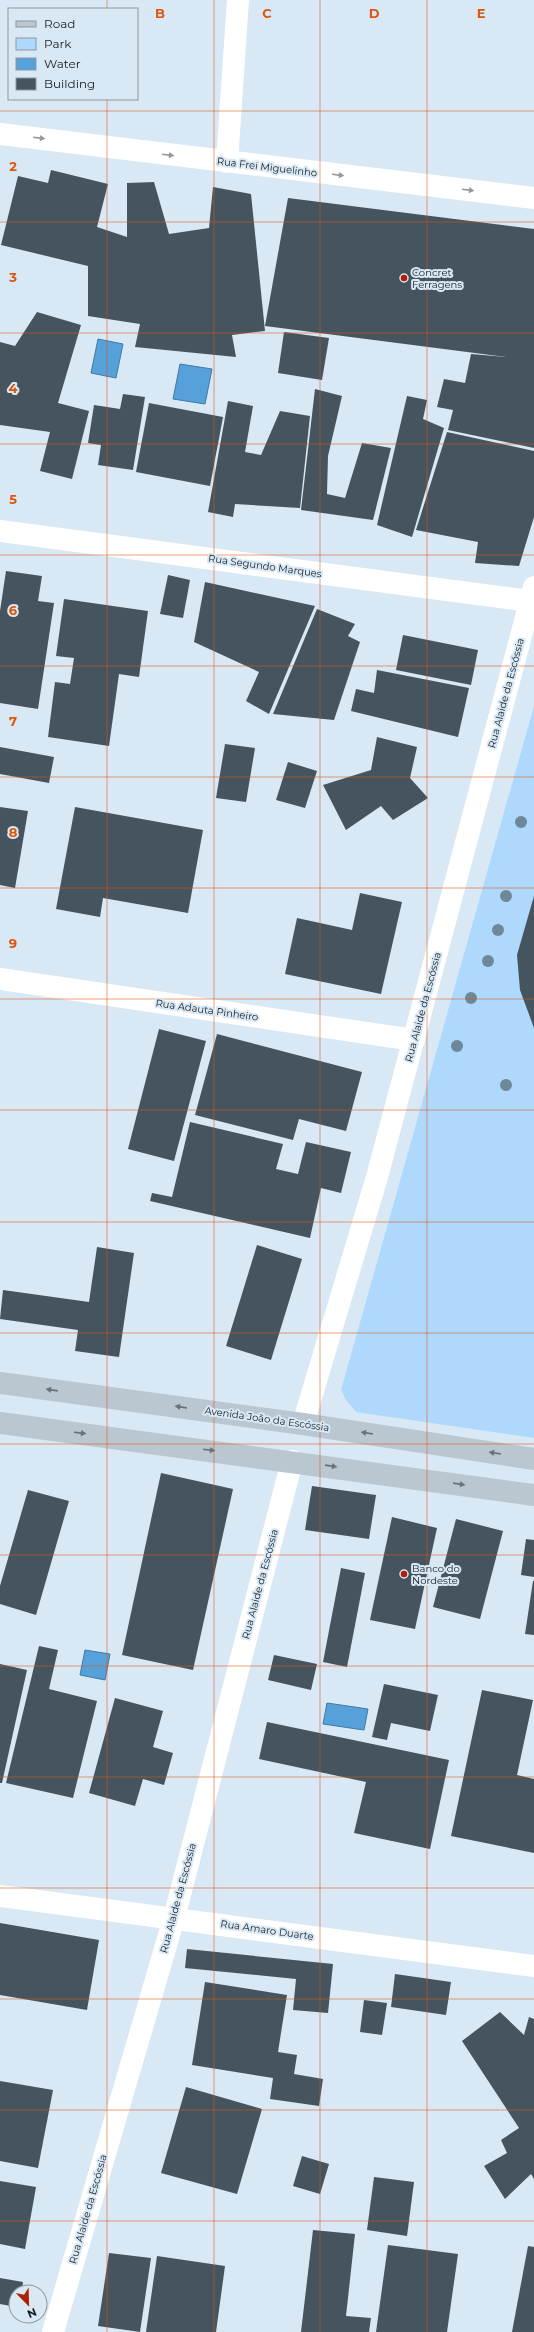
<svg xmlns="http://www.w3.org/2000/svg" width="534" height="2332" viewBox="0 0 534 2332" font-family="Montserrat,sans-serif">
  <rect width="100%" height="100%" fill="#d8e8f5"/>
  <polygon fill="#aed9fc" points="534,706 534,1438 356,1412 346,1400 341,1390"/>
  <g fill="#56a1d9" stroke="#4379a2">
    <polygon points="98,339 123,344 116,378 91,373"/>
    <polygon points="180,364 212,369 205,404 173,399"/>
    <polygon points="85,1650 110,1654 105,1680 80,1675"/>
    <polygon points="327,1703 368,1709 364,1730 323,1724"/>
  </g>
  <g fill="#46545f">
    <polygon points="51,170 108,184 97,227 127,237 127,183 154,182 169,234 209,228 213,187 251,194 265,331 232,335 236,357 135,347 140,324 88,316 88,266 1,245 18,176 48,183"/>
    <polygon points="288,198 534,229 534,448 448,430 453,410 437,407 444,379 465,383 471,354 506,357 265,326"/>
    <polygon points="37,312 81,325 58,403 89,411 72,479 40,471 50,432 0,425 0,342 15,346"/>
    <polygon points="284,332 329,338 322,380 278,373"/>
    <polygon points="315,389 342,396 328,456 327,494 345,498 362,443 391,448 373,520 301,510"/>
    <polygon points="123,394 145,397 133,470 98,465 101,445 88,443 94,405 120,409"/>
    <polygon points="407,396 427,400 423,419 444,428 412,537 377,525"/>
    <polygon points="228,401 253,406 245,452 261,455 280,411 310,416 300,508 235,504 233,517 208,512"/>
    <polygon points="149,403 223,417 210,486 136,472"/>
    <polygon points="447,432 534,451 534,517 519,566 475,563 478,542 416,530"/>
    <polygon points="6,571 42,576 38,601 54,603 38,709 0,703 0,611"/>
    <polygon points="168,575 190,580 183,618 160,614"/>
    <polygon points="205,582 315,606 269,714 246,701 259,672 194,642"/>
    <polygon points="64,599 148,611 139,677 119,674 109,746 48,737 55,682 70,684 74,658 56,656"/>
    <polygon points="317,609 355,624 348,636 360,642 334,720 273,714"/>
    <polygon points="403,635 478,650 471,685 396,670"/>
    <polygon points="377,670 469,688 458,737 351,711 356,689 374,693"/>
    <polygon points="377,737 417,747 410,778 428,798 393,820 381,806 346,830 323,785 371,770"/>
    <polygon points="225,744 255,748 246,802 216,798"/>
    <polygon points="0,747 54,757 49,783 0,774"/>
    <polygon points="288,762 317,771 305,808 276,800"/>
    <polygon points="0,807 28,811 15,888 0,885"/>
    <polygon points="75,807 203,830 188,913 103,898 100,917 56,909"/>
    <polygon points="360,893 402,902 381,994 285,974 297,918 352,930"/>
    <polygon points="534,896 534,1028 520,990 517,955"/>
    <polygon points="159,1029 206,1041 174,1161 128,1149"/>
    <polygon points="217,1034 362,1072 346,1131 299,1119 293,1140 195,1115"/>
    <polygon points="190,1122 283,1144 276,1169 298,1174 306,1142 351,1152 341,1193 321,1188 310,1238 150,1201 152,1193 172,1197"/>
    <polygon points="257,1245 302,1259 271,1360 226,1346"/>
    <polygon points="97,1247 134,1253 119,1357 75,1351 78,1330 0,1319 3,1290 89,1302"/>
    <polygon points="161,1473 233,1489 193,1670 122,1655"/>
    <polygon points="312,1486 376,1495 369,1539 305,1530"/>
    <polygon points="28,1490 69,1501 36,1615 0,1604 0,1586"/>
    <polygon points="392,1517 437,1528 415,1629 370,1620"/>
    <polygon points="456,1519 503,1531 480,1619 433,1607"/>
    <polygon points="526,1539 534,1540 534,1577 521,1575"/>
    <polygon points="341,1568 365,1573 347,1667 323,1662"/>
    <polygon points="533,1581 534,1581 534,1635 525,1634"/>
    <polygon points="39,1646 58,1650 49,1689 97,1701 73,1798 6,1783"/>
    <polygon points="274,1655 317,1664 311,1690 268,1680"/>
    <polygon points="0,1664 27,1670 2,1783 0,1783"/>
    <polygon points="384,1684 438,1695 430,1731 391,1723 387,1740 372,1737"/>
    <polygon points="482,1690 533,1700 517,1775 534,1779 534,1853 451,1836"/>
    <polygon points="115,1698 163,1711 153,1747 173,1753 164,1785 143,1779 135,1806 89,1793"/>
    <polygon points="267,1722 449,1760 430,1849 354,1833 366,1782 259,1759"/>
    <polygon points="0,1923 99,1940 87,2010 0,1995"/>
    <polygon points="187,1949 333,1964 328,2013 293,2010 296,1979 185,1968"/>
    <polygon points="395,1974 451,1982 446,2015 391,2007"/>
    <polygon points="205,1982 287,1995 278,2052 297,2055 294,2074 323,2079 319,2106 270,2099 273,2078 192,2065"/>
    <polygon points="364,2000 387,2003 382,2035 360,2032"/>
    <polygon points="500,2012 524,2035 529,2017 534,2019 534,2179 531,2174 505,2199 484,2166 507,2153 501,2140 519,2128 462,2041"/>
    <polygon points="0,2081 53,2090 38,2168 0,2161"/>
    <polygon points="186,2087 262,2109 237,2194 161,2173"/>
    <polygon points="302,2156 329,2164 320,2194 293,2186"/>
    <polygon points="374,2177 414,2182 407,2236 367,2230"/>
    <polygon points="0,2181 36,2187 25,2249 0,2244"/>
    <polygon points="313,2230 355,2234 346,2316 371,2318 369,2332 301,2332"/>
    <polygon points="388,2245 458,2254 447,2332 376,2332"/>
    <polygon points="528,2246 534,2247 534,2332 512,2332"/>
    <polygon points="109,2253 151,2258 140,2332 98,2326"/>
    <polygon points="157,2256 225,2266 216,2332 146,2332"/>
    <polygon points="0,2278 23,2282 22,2292 16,2292 16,2307 0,2304"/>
  </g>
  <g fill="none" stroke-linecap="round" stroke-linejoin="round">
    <g stroke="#fff" stroke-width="22">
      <polyline points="0,134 534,198"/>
      <polyline points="227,162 238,0"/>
      <polyline points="0,531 530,601"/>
      <polyline points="0,979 414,1040"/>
      <polyline points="303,1424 377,1177 534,587"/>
      <polyline points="0,1896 534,1966"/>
      <polyline points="53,2332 174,1918 292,1461"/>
    </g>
    <g stroke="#bac6d0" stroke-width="22">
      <polyline points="0,1383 303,1424 534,1459"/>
      <polyline points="0,1423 534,1495"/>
    </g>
  </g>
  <g fill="#6e889a">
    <circle cx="521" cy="822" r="6"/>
    <circle cx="506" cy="896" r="6"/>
    <circle cx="498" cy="930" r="6"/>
    <circle cx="488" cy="961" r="6"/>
    <circle cx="471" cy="998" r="6"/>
    <circle cx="457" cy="1046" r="6"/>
    <circle cx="506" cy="1085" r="6"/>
  </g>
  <defs><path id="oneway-solid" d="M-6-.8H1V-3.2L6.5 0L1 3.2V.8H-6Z"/></defs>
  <g fill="#97999c">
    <use href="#oneway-solid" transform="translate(39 138) rotate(7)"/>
    <use href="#oneway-solid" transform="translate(168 155) rotate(7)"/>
    <use href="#oneway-solid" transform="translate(338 175) rotate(7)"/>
    <use href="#oneway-solid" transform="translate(468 190) rotate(7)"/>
  </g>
  <g fill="#687279">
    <use href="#oneway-solid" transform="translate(52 1390) rotate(-172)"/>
    <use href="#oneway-solid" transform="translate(181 1407) rotate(-172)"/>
    <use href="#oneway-solid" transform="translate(80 1433) rotate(7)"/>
    <use href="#oneway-solid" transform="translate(367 1433) rotate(-171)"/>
    <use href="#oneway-solid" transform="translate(209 1450) rotate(7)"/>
    <use href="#oneway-solid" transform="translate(495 1453) rotate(-171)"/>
    <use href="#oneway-solid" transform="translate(331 1466) rotate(8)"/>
    <use href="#oneway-solid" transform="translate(459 1484) rotate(8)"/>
  </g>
  <path fill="none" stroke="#de560d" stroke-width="1" stroke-opacity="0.55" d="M107,0V9M214,0V2332M320,0V2332M427,0V2332M107,99V2332M0,111H534M0,222H534M0,333H534M0,444H534M0,555H534M0,666H534M0,777H534M0,888H534M0,999H534M0,1110H534M0,1222H534M0,1333H534M0,1444H534M0,1555H534M0,1666H534M0,1777H534M0,1888H534M0,1999H534M0,2110H534M0,2221H534"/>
  <g fill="#ad2000" stroke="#d8e8f5" stroke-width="1.5">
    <circle cx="404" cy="278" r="4"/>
    <circle cx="404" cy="1574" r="4"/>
  </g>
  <g text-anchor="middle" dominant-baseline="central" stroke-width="4" stroke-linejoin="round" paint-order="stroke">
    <g font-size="10" fill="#171d22" stroke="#d8e8f5">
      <text transform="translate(267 167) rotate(7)">Rua Frei Miguelinho</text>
      <text transform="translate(265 566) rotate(8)">Rua Segundo Marques</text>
      <text transform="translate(506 693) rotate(-75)">Rua Alaide da Escóssia</text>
      <text transform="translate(423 1007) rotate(-75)">Rua Alaide da Escóssia</text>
      <text transform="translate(207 1010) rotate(8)">Rua Adauta Pinheiro</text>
      <text transform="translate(267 1419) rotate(8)">Avenida João da Escóssia</text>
      <text transform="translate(260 1584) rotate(-75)">Rua Alaide da Escóssia</text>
      <text transform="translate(178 1898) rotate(-75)">Rua Alaide da Escóssia</text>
      <text transform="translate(267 1930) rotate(8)">Rua Amaro Duarte</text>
      <text transform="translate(88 2209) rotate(-74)">Rua Alaide da Escóssia</text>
    </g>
    <g font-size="10" fill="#171d22" stroke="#d8e8f5" text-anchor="start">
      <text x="412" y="272">Concret<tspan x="412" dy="12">Ferragens</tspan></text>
      <text x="412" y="1568">Banco do<tspan x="412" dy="12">Nordeste</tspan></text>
    </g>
  </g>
  <g font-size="13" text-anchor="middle" font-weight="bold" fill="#de560d" stroke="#d8e8f5" stroke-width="4" stroke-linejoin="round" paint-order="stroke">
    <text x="160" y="18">B</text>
    <text x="267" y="18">C</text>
    <text x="374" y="18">D</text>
    <text x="481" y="18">E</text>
    <text x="13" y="171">2</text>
    <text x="13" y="282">3</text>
    <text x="13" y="393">4</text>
    <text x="13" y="504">5</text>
    <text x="13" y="615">6</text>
    <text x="13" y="726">7</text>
    <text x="13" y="837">8</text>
    <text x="13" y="948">9</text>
  </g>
  <rect x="8" y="8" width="130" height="92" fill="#d8e8f5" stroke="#8b97a1"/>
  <rect x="16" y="21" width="20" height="6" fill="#bac6d0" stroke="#8b97a1"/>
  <text x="44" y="28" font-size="12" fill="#171d22">Road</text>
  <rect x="16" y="38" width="20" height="12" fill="#aed9fc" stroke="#8b97a1"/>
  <text x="44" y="48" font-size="12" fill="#171d22">Park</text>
  <rect x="16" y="58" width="20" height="12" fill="#56a1d9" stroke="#8b97a1"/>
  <text x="44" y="68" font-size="12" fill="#171d22">Water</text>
  <rect x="16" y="78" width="20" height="12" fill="#46545f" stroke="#8b97a1"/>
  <text x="44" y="88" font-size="12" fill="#171d22">Building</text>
  <g transform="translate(28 2304) rotate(157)"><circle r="19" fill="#d8e8f5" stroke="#8b97a1"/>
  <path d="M0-3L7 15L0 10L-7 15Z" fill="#ad2000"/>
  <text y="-6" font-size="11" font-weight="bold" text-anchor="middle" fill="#171d22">N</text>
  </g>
</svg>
